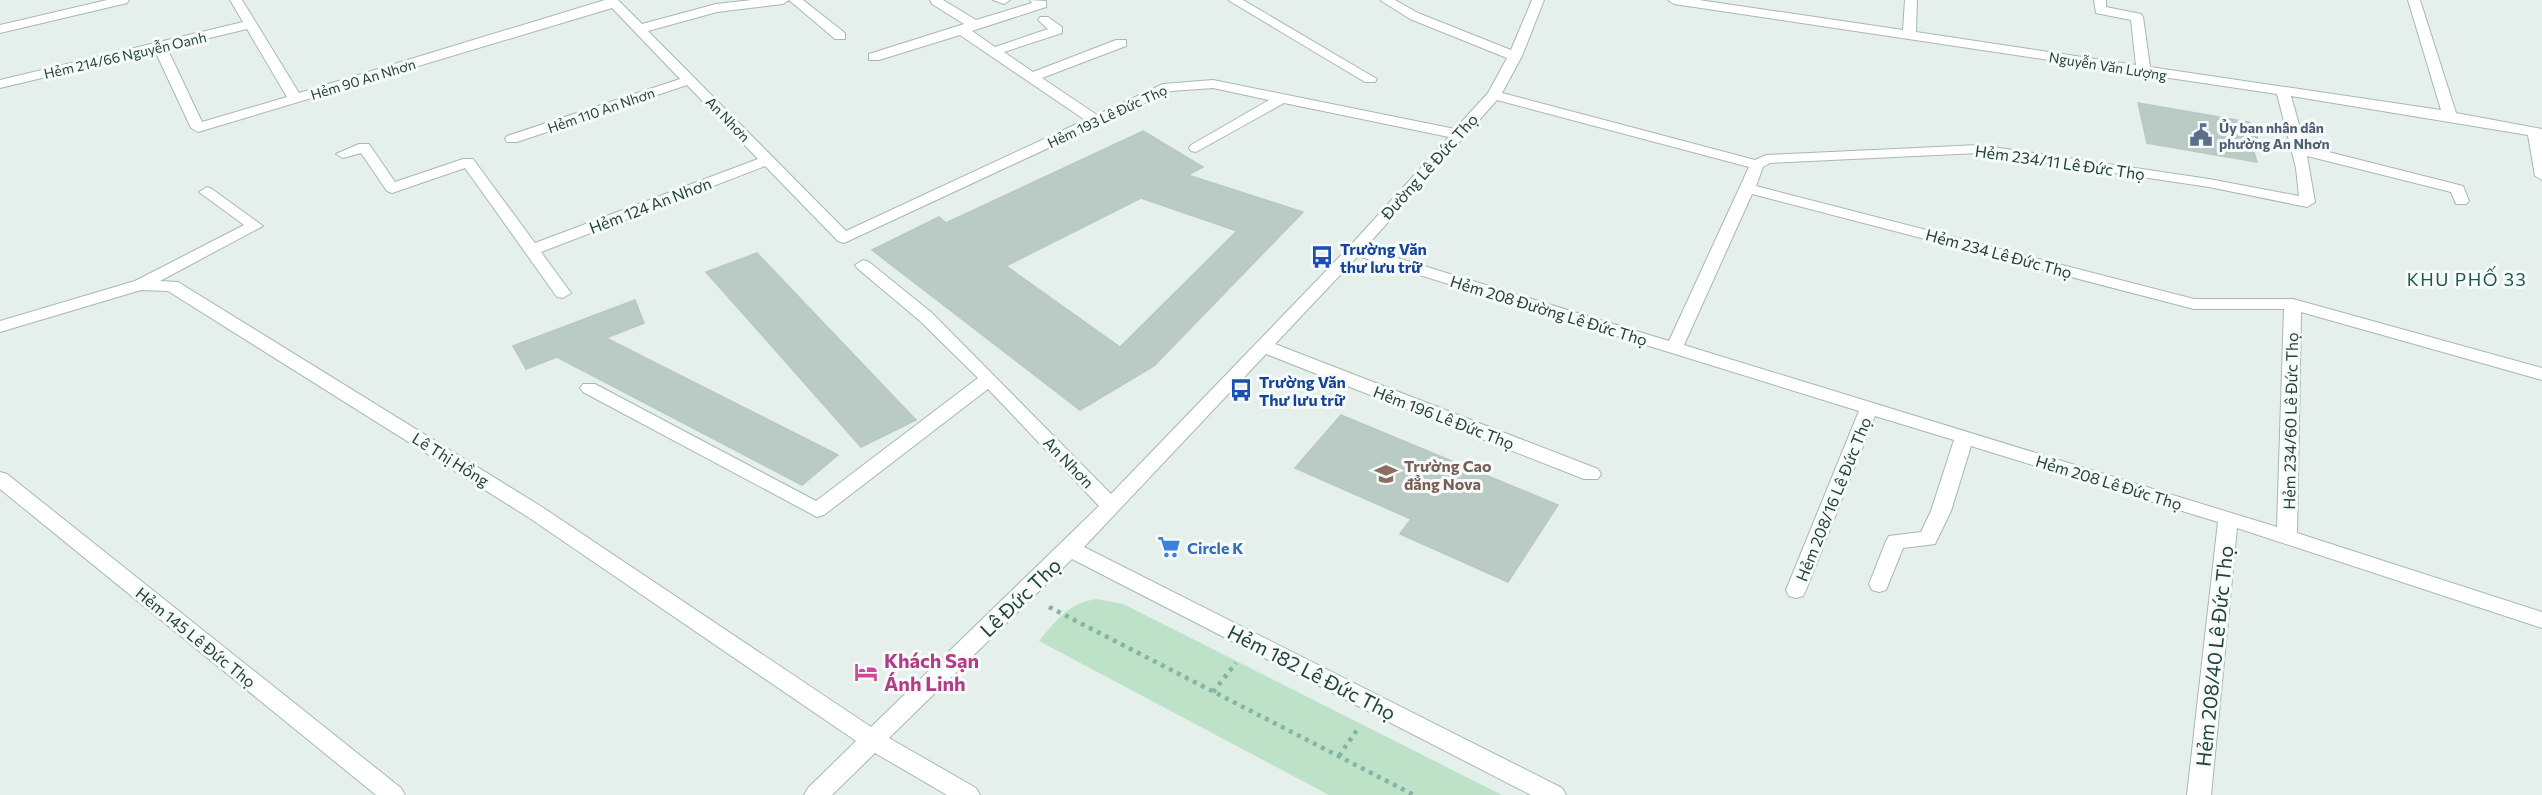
<svg xmlns="http://www.w3.org/2000/svg" width="2542" height="795" viewBox="0 0 2542 795" font-family="Commissioner,sans-serif">
  <rect width="100%" height="100%" fill="#e5efeb"/>
  <path fill="#bde2c7" d="M1097,599L1123,604L1502,795H1329L1039,641C1057,620 1068,603 1097,599Z"/>
  <g fill="#bacac4" stroke="#b7cac2" stroke-width="1.5" fill-rule="evenodd">
    <polygon points="2138,103 2248,122 2254,125 2259,144 2253,149 2257,162 2147,143"/>
    <path d="M1143,131L1203,167L1188,175L1303,212L1154,366L1080,410L872,250L939,217L946,223ZM1141,198L1237,231L1120,347L1006,266Z"/>
    <polygon points="757,253 916,420 861,447 706,272"/>
    <polygon points="635,300 644,323 606,338 838,455 802,485 557,357 526,369 513,346"/>
    <polygon points="1341,415 1558,505 1508,582 1400,534 1411,519 1295,468"/>
  </g>
  <g fill="none" stroke-linecap="round" stroke-linejoin="round">
    <g stroke="#a7b8b2" stroke-width="2">
      <g id="minor">
        <polygon points="107,0 129,0 127,3 0,33 0,25"/>
        <path d="M230,0H242L299,93L605,0H618L642,24L716,4L752,0H803L845,33V39H835L789,0L783,4L717,12L648,31L846,231L1085,120L960,35L879,60H869V54L964,24L932,4L930,0H943L976,20L1032,3L1030,0L1046,1V7L972,31L995,47L1048,29L1038,20L1040,17H1048L1062,27V33L1004,52L1033,72L1116,40H1126V46L1042,78L1097,115L1163,84L1213,80L1455,129L1488,93L1507,58L1410,19L1380,0H1395L1418,13L1511,50L1532,0H1544L1522,56L1502,93L1755,160L1766,155L1979,145L2209,179L2299,196L2296,168L2277,94L1674,4L1668,0H1699L1903,30L1905,0H1917L1916,32L2136,65L2131,20L2096,13L2094,0H2106V7L2141,14L2143,17L2150,67L2441,110L2408,0H2420L2456,113L2542,129V180L2535,176L2528,135L2291,96L2305,146L2463,186L2469,201L2466,204H2456L2451,192L2307,156L2315,202L2307,207L2209,187L1979,153L1770,163L1763,167L1756,186L2194,299H2293L2542,368V380L2301,312L2297,533L2542,612V628L2237,528L2211,795H2187L2218,522L1971,446L1951,511L1935,544L1903,548L1886,590L1879,592L1872,590L1869,584L1886,541L1889,536L1921,532L1931,511L1954,440L1875,416L1806,590L1803,596L1796,598L1789,596L1786,590L1859,411L1358,256L1275,344L1598,469L1601,474L1598,479H1584L1266,354L1084,547L1562,788L1566,795H1531L1072,559L889,738L976,788L980,795H947L875,753L832,795H804L808,788L856,741L528,517L168,291L141,290L0,332V321L135,281L244,225L199,192L207,187L212,189L263,226L160,281L178,282L542,507L871,727L1099,506L988,389L824,515L817,517L583,392L580,388L583,384H595L816,501L978,378L920,321L857,268L855,265L863,260L869,262L932,313L1111,494L1349,247L1449,137L1284,103L1196,152L1191,151L1189,148L1191,145L1269,100L1213,88L1171,91L844,243L838,241L765,166L541,252L571,293L563,298L557,297L465,168L392,193L387,191L361,153L343,158L336,154L359,144H369L395,182L463,159H473L535,243L758,159L687,85L517,142H507L505,139L507,136L680,79L612,8L198,132L191,128L155,51L0,88V80L243,22ZM247,29L287,97L202,122L167,48ZM1497,100L1749,167L1669,341L1365,248ZM1752,194L2194,309H2284L2277,527L1684,345Z"/>
        <polygon points="993,0 1010,0 1004,4"/>
        <polygon points="1228,0 1243,0 1377,79 1375,82 1365,82"/>
        <polygon points="0,472 7,474 401,788 405,795 376,795 0,489"/>
      </g>
    </g>
    <g stroke="#83b5a6" stroke-width="4.5" stroke-dasharray="4 5" stroke-linecap="butt">
      <polyline points="1049,607 1414,795"/>
      <polyline points="1213,692 1236,663"/>
      <polyline points="1339,756 1359,727"/>
    </g>
    <use href="#minor" fill="#fff" fill-rule="evenodd"/>
  </g>
  <defs>
    <g id="civic-bare" transform="scale(1.8)"><path d="M-.6-6.5H3V-4.5H.6V-3L4-1V1h2V6H-6V1h2V-1L-.6-3ZM-1.2 2.5V6h2.4V2.5Z" fill="#5c6f8a" stroke="#f6fbf9" stroke-width="2.5" paint-order="stroke"/></g>
    <g id="bus-bare" transform="scale(1.8)"><path d="M-5-6H5V4H4V6H2V4H-2V6H-4V4H-5ZM-3.5-4V0h7V-4ZM-3.5 1.2v1.5H-2V1.2ZM2 1.2v1.5H3.5V1.2Z" fill="#1a4fb4" stroke="#f6fbf9" stroke-width="2.5" paint-order="stroke"/></g>
    <g id="university-bare" transform="scale(1.8)"><path d="M0-5L7-2L0 1L-7-2ZM-4 1L0 2.5L4 1V4Q0 6-4 4Z" fill="#8d6e63" stroke="#f6fbf9" stroke-width="2.5" paint-order="stroke"/></g>
    <g id="supermarket-bare" transform="scale(1.8)"><path d="M-6-5.5h2.5l.6 2H6L4.5 2H-2.5L-4.4-4H-6ZM-1.5 3.2a1.3 1.3 0 1 0 .1 0ZM3 3.2a1.3 1.3 0 1 0 .1 0Z" fill="#3f7fe0" stroke="#f6fbf9" stroke-width="2.5" paint-order="stroke"/></g>
    <g id="hotel-bare" transform="scale(1.8)"><path d="M-6-4.5h1.5V1H6V5H4.5V3h-9V5H-6ZM-4 0a1.8 1.8 0 1 1 3.6 0ZM.5 0V-2.5h3Q6-2.5 6 0Z" fill="#d1479c" stroke="#f6fbf9" stroke-width="2.5" paint-order="stroke"/></g>
  </defs>
  <g fill-rule="evenodd">
    <use href="#civic-bare" x="2201" y="135"/>
    <use href="#bus-bare" x="1322" y="257"/>
    <use href="#bus-bare" x="1241" y="390"/>
    <use href="#university-bare" x="1386" y="474"/>
    <use href="#supermarket-bare" x="1169" y="547"/>
    <use href="#hotel-bare" x="866" y="672"/>
  </g>
  <g text-anchor="middle" dominant-baseline="central" stroke-width="6" stroke-linejoin="round" paint-order="stroke">
    <g font-size="14" fill="#22433a" stroke="#f6fbf9">
      <text transform="translate(125 55) rotate(-13)">Hẻm 214/66 Nguyễn Oanh</text>
      <text transform="translate(2108 66) rotate(9)">Nguyễn Văn Lượng</text>
      <text transform="translate(363 79) rotate(-17)">Hẻm 90 An Nhơn</text>
      <text transform="translate(601 110) rotate(-19)">Hẻm 110 An Nhơn</text>
      <text transform="translate(1107 116) rotate(-25)">Hẻm 193 Lê Đức Thọ</text>
      <text transform="translate(728 119) rotate(46)">An Nhơn</text>
    </g>
    <g font-size="14" font-weight="bold" fill="#4e5e75" stroke="#f6fbf9" text-anchor="start">
      <text x="2219" y="127">Ủy ban nhân dân<tspan x="2219" dy="16">phường An Nhơn</tspan></text>
    </g>
    <g font-size="16" fill="#22433a" stroke="#f6fbf9">
      <text transform="translate(2060 162) rotate(8)">Hẻm 234/11 Lê Đức Thọ</text>
      <text transform="translate(1429 166) rotate(-48)">Đường Lê Đức Thọ</text>
      <text transform="translate(650 205) rotate(-21)">Hẻm 124 An Nhơn</text>
      <text transform="translate(1999 253) rotate(15)">Hẻm 234 Lê Đức Thọ</text>
      <text transform="translate(1549 310) rotate(17)">Hẻm 208 Đường Lê Đức Thọ</text>
      <text transform="translate(1444 417) rotate(21)">Hẻm 196 Lê Đức Thọ</text>
      <text transform="translate(2290 421) rotate(-89)">Hẻm 234/60 Lê Đức Thọ</text>
      <text transform="translate(451 459) rotate(32)">Lê Thị Hồng</text>
      <text transform="translate(1069 462) rotate(46)">An Nhơn</text>
      <text transform="translate(2109 482) rotate(17)">Hẻm 208 Lê Đức Thọ</text>
      <text transform="translate(1833 499) rotate(-68)">Hẻm 208/16 Lê Đức Thọ</text>
      <text transform="translate(196 637) rotate(39)">Hẻm 145 Lê Đức Thọ</text>
    </g>
    <g font-size="16" font-weight="bold" fill="#164399" stroke="#f6fbf9" text-anchor="start">
      <text x="1340" y="248">Trường Văn<tspan x="1340" dy="18">thư lưu trữ</tspan></text>
      <text x="1259" y="381">Trường Văn<tspan x="1259" dy="18">Thư lưu trữ</tspan></text>
    </g>
    <g font-size="16" font-weight="bold" fill="#785e54" stroke="#f6fbf9" text-anchor="start">
      <text x="1404" y="465">Trường Cao<tspan x="1404" dy="18">đẳng Nova</tspan></text>
    </g>
    <g font-size="16" font-weight="bold" fill="#366cbe" stroke="#f6fbf9" text-anchor="start">
      <text x="1187" y="547">Circle K</text>
    </g>
    <g font-size="18" letter-spacing="1.5" fill="#1c5849" stroke="#f6fbf9">
      <text x="2467" y="279">KHU PHỐ 33</text>
    </g>
    <g font-size="20" fill="#22433a" stroke="#f6fbf9">
      <text transform="translate(1020 597) rotate(-44)">Lê Đức Thọ</text>
      <text transform="translate(2214 656) rotate(-84)">Hẻm 208/40 Lê Đức Thọ</text>
      <text transform="translate(1312 672) rotate(27)">Hẻm 182 Lê Đức Thọ</text>
    </g>
    <g font-size="20" font-weight="bold" fill="#b23c85" stroke="#f6fbf9" text-anchor="start">
      <text x="884" y="660">Khách Sạn<tspan x="884" dy="23">Ánh Linh</tspan></text>
    </g>
  </g>
</svg>
